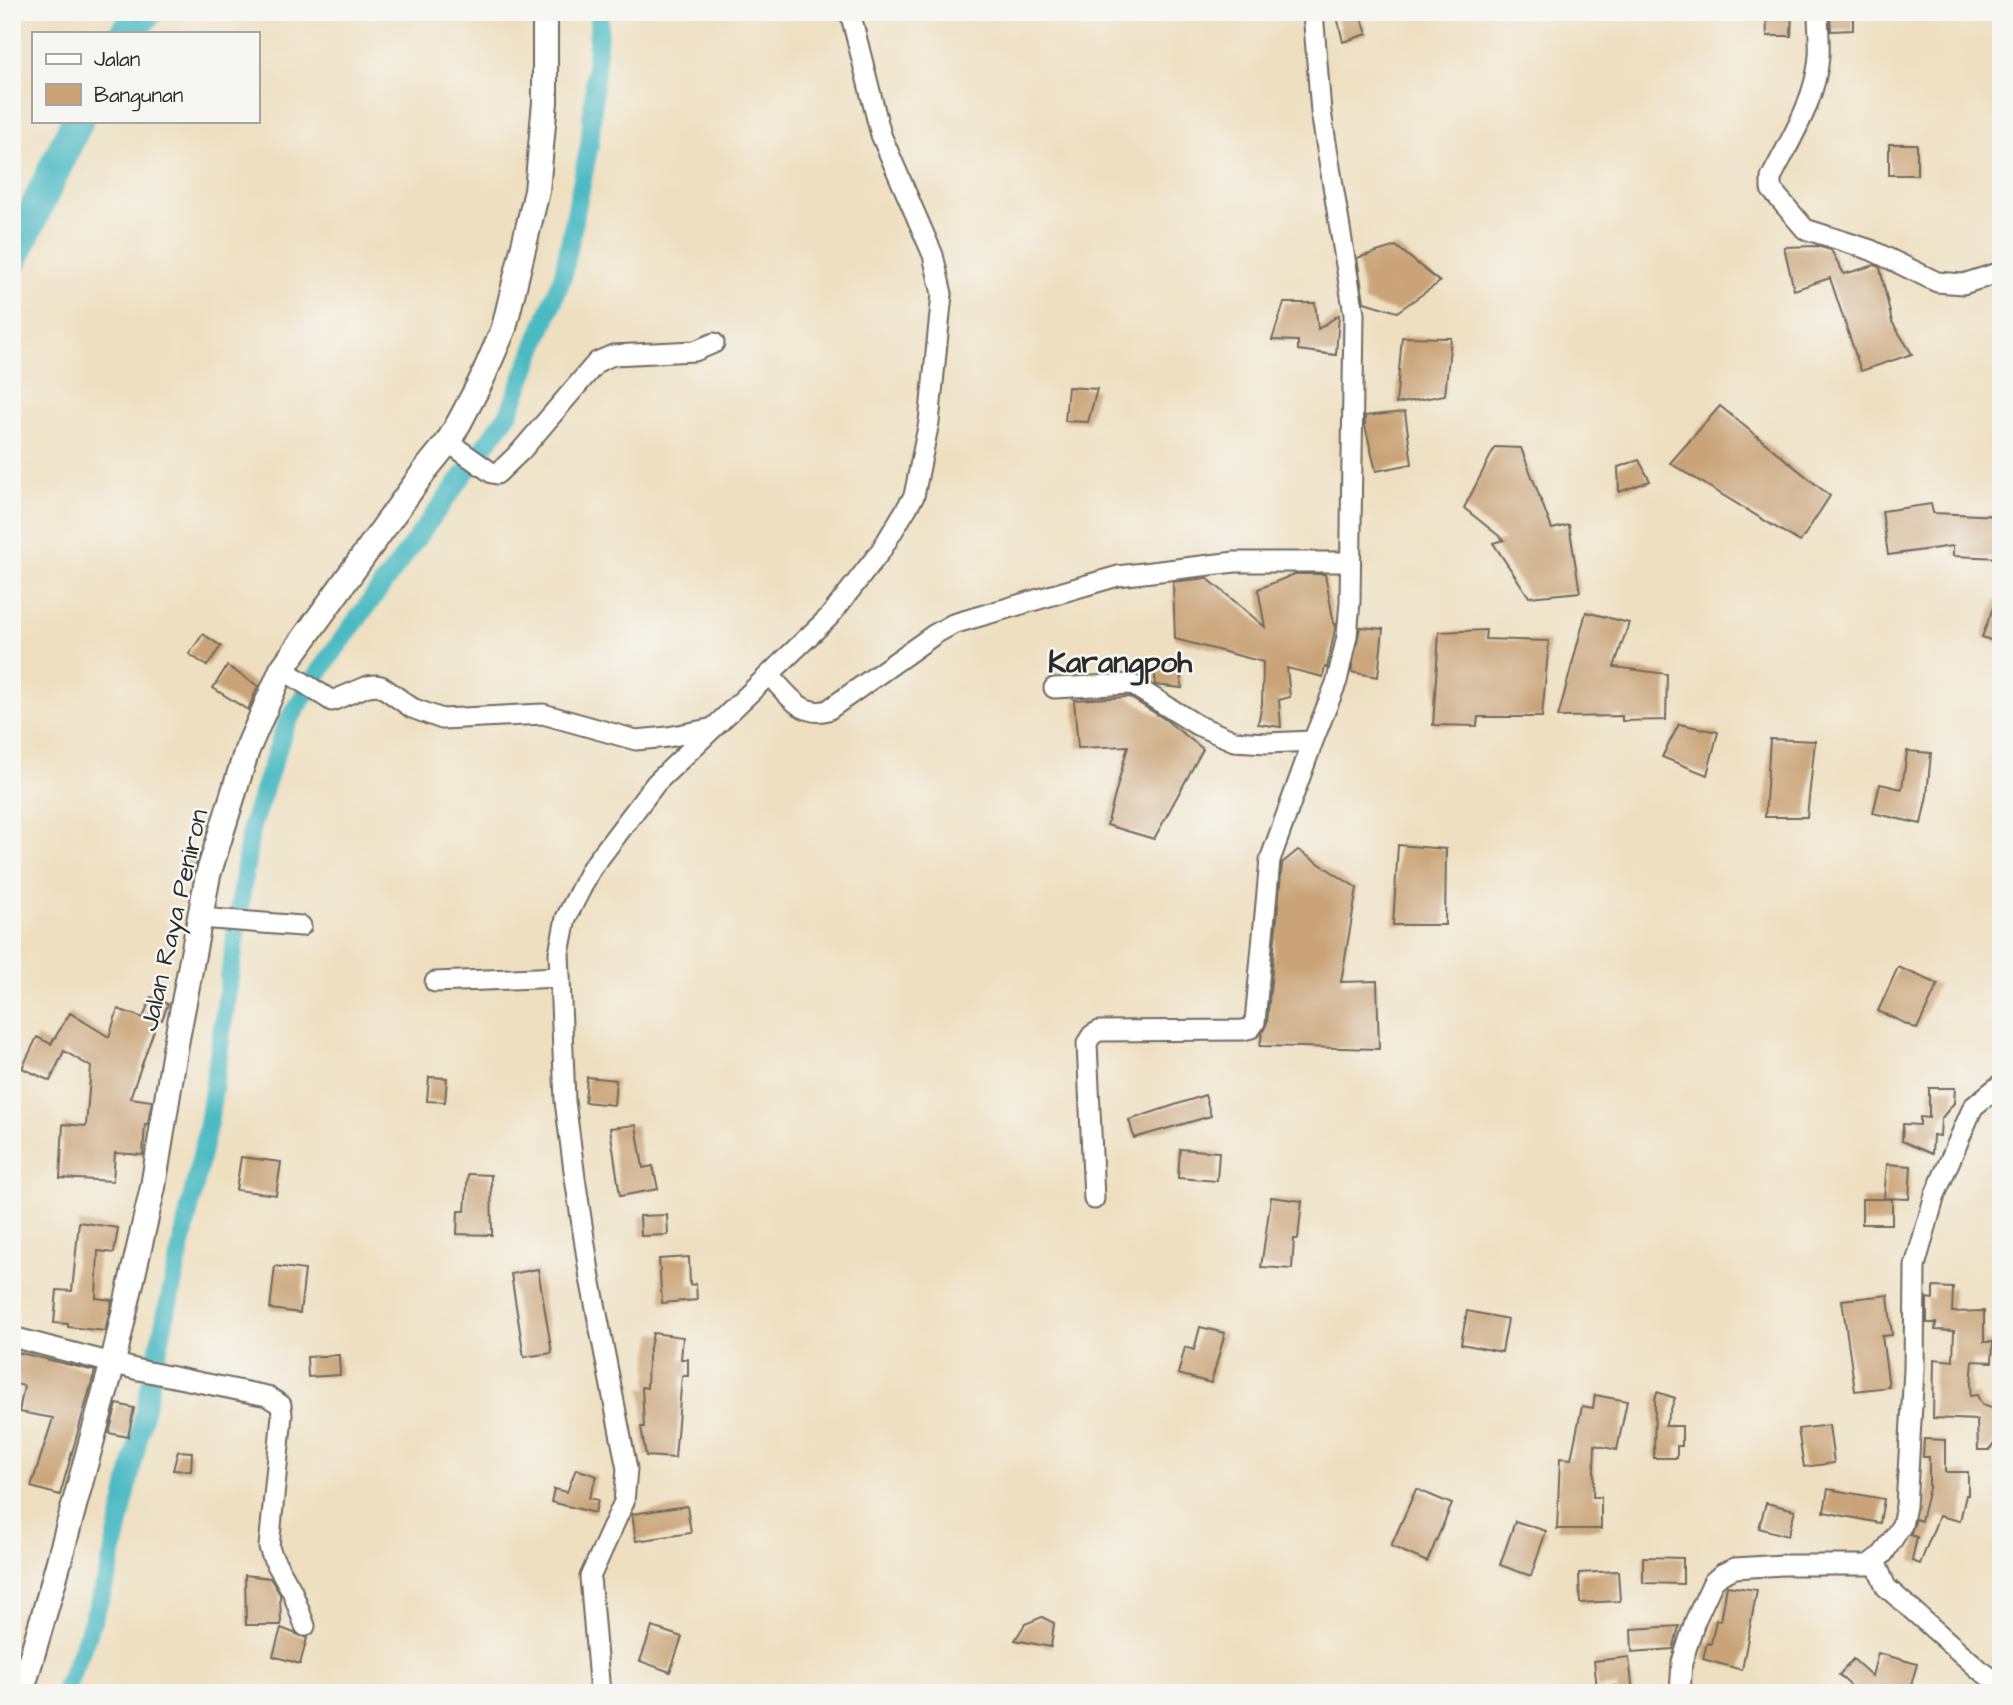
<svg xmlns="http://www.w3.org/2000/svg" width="2013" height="1705" viewBox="0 0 2013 1705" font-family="'Architects Daughter',sans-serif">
  <rect width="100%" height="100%" fill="#f6f6f2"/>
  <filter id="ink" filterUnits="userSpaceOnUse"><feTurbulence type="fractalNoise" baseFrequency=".0143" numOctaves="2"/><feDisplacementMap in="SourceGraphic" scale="14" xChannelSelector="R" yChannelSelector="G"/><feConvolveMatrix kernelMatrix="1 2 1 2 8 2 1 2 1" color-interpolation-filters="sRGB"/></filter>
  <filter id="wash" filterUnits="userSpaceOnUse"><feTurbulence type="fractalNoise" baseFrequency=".00686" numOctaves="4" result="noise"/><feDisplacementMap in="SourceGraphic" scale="28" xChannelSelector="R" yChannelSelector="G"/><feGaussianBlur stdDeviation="1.57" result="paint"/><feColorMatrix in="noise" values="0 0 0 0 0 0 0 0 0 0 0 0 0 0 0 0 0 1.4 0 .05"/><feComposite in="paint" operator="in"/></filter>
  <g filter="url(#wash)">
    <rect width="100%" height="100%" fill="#eedfc0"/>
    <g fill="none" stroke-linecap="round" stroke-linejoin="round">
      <polyline stroke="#4cbac3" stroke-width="19" points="64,1693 88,1634 108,1575 209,1121 251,828 286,724 328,659 509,413 563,276 590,142 600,12"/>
      <g stroke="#4cbac3" stroke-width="33">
        <polyline points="126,33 146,12"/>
        <polyline points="12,259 77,121"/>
      </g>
    </g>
    <g id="blocks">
      <g fill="#caa478">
        <polygon points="1336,12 1360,12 1367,34 1343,42"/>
        <polygon points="1766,12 1792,12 1791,36 1767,36"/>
        <polygon points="1830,12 1853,12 1853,30 1831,31"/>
        <rect x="1889" y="144" width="28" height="31"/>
        <polygon points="1396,246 1440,282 1397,312 1364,302 1357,258"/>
        <polygon points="1817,246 1831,250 1844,274 1875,265 1880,268 1892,322 1912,354 1861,371 1830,278 1794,290 1784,247"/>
        <polygon points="1284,303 1315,303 1318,329 1339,315 1336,355 1298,350 1298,341 1272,340"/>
        <polygon points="1402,337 1451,338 1445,395 1396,404"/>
        <polygon points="1068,387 1097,389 1088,422 1065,421"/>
        <polygon points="1720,406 1830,496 1800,542 1670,463"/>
        <polygon points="1405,412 1412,464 1376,471 1365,426 1365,416"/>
        <polygon points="1495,447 1521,448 1552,529 1569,525 1580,592 1529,597 1493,543 1504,540 1464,508"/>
        <polygon points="1639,460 1650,481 1619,492 1618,467"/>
        <polygon points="1931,504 1933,513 2001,516 2001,558 1953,556 1953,546 1888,555 1882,511"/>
        <polygon points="1295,574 1325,574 1334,624 1336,624 1327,668 1325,667 1323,677 1287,668 1290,697 1279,700 1281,727 1258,724 1262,704 1263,662 1175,639 1173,582 1207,578 1265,627 1258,589"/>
        <polygon points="1999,592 2001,592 2001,644 1982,637"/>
        <polygon points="1586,612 1629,623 1614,667 1667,674 1666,720 1622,721 1622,716 1558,717"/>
        <polygon points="1360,627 1383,629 1378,677 1351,672"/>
        <polygon points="1486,630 1485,639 1549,641 1542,717 1478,717 1477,726 1433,725 1439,632"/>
        <polygon points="203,634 221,646 207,666 189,654"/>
        <polygon points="1179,665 1182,688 1155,685 1155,667"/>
        <polygon points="227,666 258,686 248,710 213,688"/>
        <polygon points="1129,697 1166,720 1203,749 1154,839 1107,825 1128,746 1078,748 1074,700"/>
        <polygon points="1679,724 1718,732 1707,775 1662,757"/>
        <polygon points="1770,739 1815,741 1807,817 1765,817"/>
        <polygon points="1907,751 1931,753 1927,795 1921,824 1873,813 1880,784 1902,789"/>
        <polygon points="1398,845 1446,849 1445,925 1393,925"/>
        <polygon points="187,850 200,852 192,880 181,877"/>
        <polygon points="1298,850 1357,888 1341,982 1377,981 1379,1049 1260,1046 1262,1033 1267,1023 1282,863"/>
        <polygon points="1898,967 1938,984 1917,1029 1878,1011"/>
        <polygon points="151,997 168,1004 162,1020 158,1019 130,1098 152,1101 148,1124 145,1124 143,1155 115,1153 113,1181 60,1178 63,1124 86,1126 91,1067 64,1051 50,1081 22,1068 37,1037 51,1044 70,1013 109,1037 118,1009 143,1018"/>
        <polygon points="429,1077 447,1078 445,1102 427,1101"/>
        <polygon points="587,1077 616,1080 614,1105 585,1102"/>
        <polygon points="1929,1088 1955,1088 1954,1103 1941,1119 1940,1136 1933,1135 1932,1154 1902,1141 1903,1124 1920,1125 1920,1117 1929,1118"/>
        <polygon points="1205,1095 1211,1116 1134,1138 1129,1120"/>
        <polygon points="636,1125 643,1168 653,1166 658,1189 620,1196 610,1128"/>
        <polygon points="1180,1149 1219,1152 1217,1181 1178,1178"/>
        <polygon points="241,1157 281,1162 276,1195 236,1190"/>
        <polygon points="1887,1164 1911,1166 1909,1199 1884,1198"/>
        <polygon points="468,1174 491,1175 492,1235 457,1234 458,1211 465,1211"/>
        <polygon points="1271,1197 1302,1201 1298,1239 1294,1239 1292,1269 1261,1267"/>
        <rect x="1862" y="1199" width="30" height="25"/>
        <polygon points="667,1215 668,1235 641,1236 640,1216"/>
        <polygon points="79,1222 118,1228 114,1253 98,1251 96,1298 112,1300 105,1331 68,1327 68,1324 54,1323 57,1290 72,1291"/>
        <polygon points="689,1257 690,1285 696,1284 697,1300 662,1303 659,1259"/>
        <polygon points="275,1266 305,1270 300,1313 270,1309"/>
        <polygon points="538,1269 552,1353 524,1357 511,1274"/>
        <polygon points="1933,1287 1953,1288 1952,1312 1984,1311 1984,1342 1993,1342 1992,1362 1973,1361 1970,1396 1977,1395 1982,1405 2001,1411 2001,1446 1994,1444 1989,1450 1978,1450 1977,1420 1933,1418 1934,1359 1953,1361 1954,1331 1935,1330 1936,1323 1927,1323 1927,1298 1933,1299"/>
        <polygon points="1888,1295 1892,1335 1882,1336 1889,1387 1855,1391 1842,1300"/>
        <polygon points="1467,1311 1508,1319 1502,1352 1461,1344"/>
        <polygon points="1200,1327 1225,1333 1211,1383 1178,1374 1185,1347 1194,1350"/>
        <polygon points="653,1333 683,1337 681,1359 688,1359 688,1376 682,1376 675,1458 646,1456 641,1427 644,1427 642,1387 647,1388 648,1357"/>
        <polygon points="12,1351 95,1371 60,1495 31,1487 53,1418 19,1412 24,1386 12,1383"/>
        <polygon points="339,1355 340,1375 308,1377 307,1357"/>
        <polygon points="1657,1392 1675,1398 1665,1426 1682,1426 1682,1446 1677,1446 1677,1458 1654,1458 1655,1400"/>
        <polygon points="1595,1395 1627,1401 1617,1450 1595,1445 1593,1497 1601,1497 1601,1529 1557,1529 1560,1458 1571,1459 1582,1406 1593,1408"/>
        <polygon points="117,1404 134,1408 128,1437 109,1433"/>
        <polygon points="1829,1425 1834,1463 1804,1467 1798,1429"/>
        <polygon points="1924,1439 1945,1440 1945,1472 1968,1472 1968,1495 1966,1495 1960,1521 1939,1516 1920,1564 1912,1561 1917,1537 1910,1535 1916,1519 1921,1521 1929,1488 1929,1457 1923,1457"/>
        <polygon points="178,1451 192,1452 191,1471 173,1470"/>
        <polygon points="576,1469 597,1476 589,1498 598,1500 595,1513 551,1502 554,1489 567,1492"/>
        <polygon points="1416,1489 1452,1504 1427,1562 1391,1546"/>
        <polygon points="1828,1489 1884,1499 1880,1523 1824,1512"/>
        <polygon points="1766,1503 1795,1510 1788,1536 1759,1528"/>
        <polygon points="687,1506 691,1533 636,1541 632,1514"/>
        <polygon points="1515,1521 1546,1531 1531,1576 1500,1565"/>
        <polygon points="1643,1557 1683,1558 1683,1584 1643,1583"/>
        <polygon points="1618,1571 1620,1601 1580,1603 1579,1573"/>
        <polygon points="245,1575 270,1578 280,1594 281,1625 246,1625"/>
        <polygon points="1727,1586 1757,1590 1742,1670 1703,1659 1707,1643 1711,1644 1716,1620 1721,1621"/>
        <polygon points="1042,1617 1054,1623 1051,1647 1015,1640 1025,1624"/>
        <polygon points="1679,1626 1673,1649 1632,1652 1631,1629"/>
        <polygon points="652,1627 682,1637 670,1672 640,1661"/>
        <polygon points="281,1628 307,1638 300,1664 273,1656"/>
        <polygon points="1878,1653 1917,1664 1909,1693 1867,1693 1853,1688 1839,1675 1853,1659 1872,1676"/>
        <polygon points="1629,1657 1633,1693 1617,1693 1617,1686 1597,1688 1594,1661"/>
      </g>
    </g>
  </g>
  <g filter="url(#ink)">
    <use href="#blocks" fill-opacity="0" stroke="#6f6a5f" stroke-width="2"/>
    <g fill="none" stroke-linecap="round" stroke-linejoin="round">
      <g stroke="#6f6a5f" stroke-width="23">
        <g id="minor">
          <path d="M1818,12C1818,27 1820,42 1819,56C1816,100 1790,140 1771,178V189L1805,229L1871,250L1937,282L1963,284L2001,272"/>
          <polyline points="448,442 492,473 497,474 521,451 597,362 613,355 695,351 714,343"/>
          <polyline points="282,669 332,701 368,686 376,685 381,686 412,708 442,719 543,714 636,740 668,737 709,729"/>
          <path d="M770,676C786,692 801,718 828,710L935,634L953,624L1118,576L1235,562H1350"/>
          <polyline points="1054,688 1131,684 1197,725 1234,741 1267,743 1313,741"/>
          <polyline points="200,918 301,926"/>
          <polyline points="435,982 560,977"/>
          <polyline points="1094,1199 1087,1043 1092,1035 1099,1031 1243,1030 1251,1028 1255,1022 1270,860 1313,741 1337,681 1347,636 1350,602 1354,314 1321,112 1313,12"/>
          <polyline points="12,1337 139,1370 267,1396 281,1405 282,1415 269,1547 272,1556 292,1591 305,1626"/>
          <polyline points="1875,1561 1886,1587 1980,1670 2001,1685"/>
          <polyline points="600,1693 590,1577 624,1502 627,1469 590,1278 575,1178 565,1101 559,953 566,918 591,869 656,783 830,616 880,552 914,496 929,422 942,294 933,255 881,135 850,12"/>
          <polyline points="1680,1693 1682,1662 1695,1621 1713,1582 1722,1574 1735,1568 1783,1565 1868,1565 1883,1554 1902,1525 1906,1506 1914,1370 1915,1266 1935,1195 1973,1107 2001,1084"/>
        </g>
      </g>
      <g stroke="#6f6a5f" stroke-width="28">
        <polyline id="major" points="21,1693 52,1587 113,1362 153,1187 176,1044 208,875 247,750 282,669 426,469 448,442 460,421 481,381 504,328 537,191 545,102 545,12"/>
      </g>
      <use href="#minor" stroke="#fff" stroke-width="19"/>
      <use href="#major" stroke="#fff" stroke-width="24"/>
    </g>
  </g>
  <g text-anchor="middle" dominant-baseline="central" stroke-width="5" stroke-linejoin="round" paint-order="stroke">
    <g font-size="26" fill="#2b2b2b" stroke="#f6f6f2">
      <text transform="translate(174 920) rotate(-77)">Jalan Raya Peniron</text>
    </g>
    <g font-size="30" font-weight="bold" fill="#2b2b2b" stroke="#f6f6f2">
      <text x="1120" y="663">Karangpoh</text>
    </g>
  </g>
  <rect width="2013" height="1705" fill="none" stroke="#f6f6f2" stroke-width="42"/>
  <rect x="32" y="32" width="228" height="91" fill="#f6f6f2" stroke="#a5a5a2" stroke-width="2"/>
  <rect x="46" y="54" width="35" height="10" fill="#ffffff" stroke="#a5a5a2" stroke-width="2"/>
  <text x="94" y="66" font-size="21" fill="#2b2b2b">Jalan</text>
  <rect x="46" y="84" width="35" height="21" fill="#caa478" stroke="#a5a5a2" stroke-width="2"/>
  <text x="94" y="102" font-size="21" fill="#2b2b2b">Bangunan</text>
</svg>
